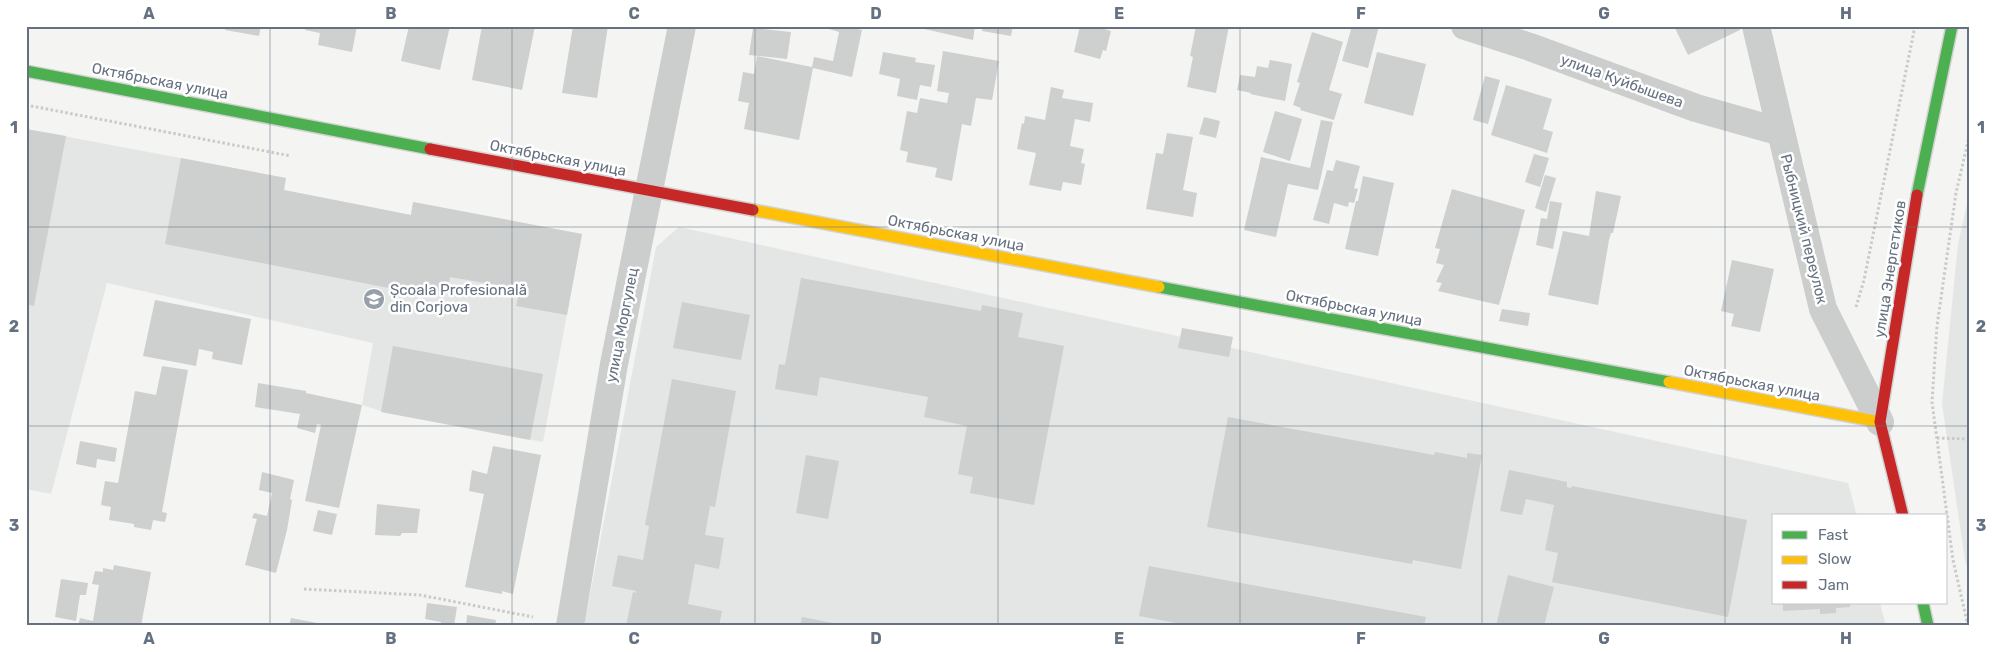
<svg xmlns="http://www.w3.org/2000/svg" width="1995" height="652" viewBox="0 0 1995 652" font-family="Rubik,sans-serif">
  <rect width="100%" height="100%" fill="#f4f4f2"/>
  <g fill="#e4e5e5">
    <polygon points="26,129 286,178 284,190 411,215 413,202 582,234 543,442 387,413 362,405 373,343 107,283 51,494 26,489"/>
    <polygon points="1969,195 1969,575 1965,560 1942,404 1958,244"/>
    <polygon points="679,227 1848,483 1857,516 1774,516 1774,603 1880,603 1886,626 584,626 656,247"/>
  </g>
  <g fill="#cecfcf">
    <polygon points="226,26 261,26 259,36 225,30"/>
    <polygon points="306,26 357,26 352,52 318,45 320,33 305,30"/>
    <polygon points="409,26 450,26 440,70 401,61"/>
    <polygon points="482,26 535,26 522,90 472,80"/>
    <polygon points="573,26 608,26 597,98 562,93"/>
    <polygon points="819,26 847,26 862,30 852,77 813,68 799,140 744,129 749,103 738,101 743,72 754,74 757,56 812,67 814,57 833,61 839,32"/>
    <polygon points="911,26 975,26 973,40"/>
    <polygon points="983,26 1013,26 1011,36 982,31"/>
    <polygon points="1080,26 1101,26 1101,28 1111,31 1106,51 1103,50 1100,59 1074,52"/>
    <polygon points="1196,26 1229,26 1216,93 1187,87 1193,57 1190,56"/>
    <polygon points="1352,26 1379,26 1368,68 1342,61"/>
    <polygon points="1674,26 1738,26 1740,30 1688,55"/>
    <polygon points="753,28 791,32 787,59 749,55"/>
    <polygon points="1312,32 1343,42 1329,90 1342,94 1334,120 1300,110 1301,108 1293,105 1300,83 1297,82"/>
    <polygon points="943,51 999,61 992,100 976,98 971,126 962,124 952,181 935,177 937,168 906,162 908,152 900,150 907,111 917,113 920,98 947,103 949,93 937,91"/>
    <polygon points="883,52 916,58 915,62 935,65 931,87 920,85 917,100 897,96 900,79 879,74"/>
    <polygon points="1377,52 1426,64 1413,116 1364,103"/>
    <polygon points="1270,60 1292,64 1285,101 1250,94 1251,93 1237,90 1240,75 1255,77 1257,66 1268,68"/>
    <polygon points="1485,76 1500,80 1488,124 1473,120"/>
    <polygon points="1506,85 1552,99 1543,129 1553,132 1547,153 1491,135"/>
    <polygon points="1051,87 1064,90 1062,98 1093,103 1090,122 1075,119 1070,146 1084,149 1081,163 1085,164 1081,185 1063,182 1061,191 1029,185 1036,153 1017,149 1022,123 1024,124 1025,116 1045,120"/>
    <polygon points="1275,111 1302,119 1290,161 1263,152"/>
    <polygon points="1204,117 1220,121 1216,138 1199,134"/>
    <polygon points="1321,120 1333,122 1318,190 1288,184 1276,237 1244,230 1261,157 1310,168"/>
    <polygon points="26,129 66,136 34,306 26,304"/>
    <polygon points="1167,133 1193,137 1183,190 1197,193 1193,217 1146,209 1156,153 1163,154"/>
    <polygon points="1534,154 1549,158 1540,187 1525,182"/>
    <polygon points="181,158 286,178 284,190 411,215 413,202 582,234 567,315 516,306 520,289 450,277 447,293 405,285 404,291 165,244"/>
    <polygon points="1336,160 1360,166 1354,188 1358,189 1354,203 1349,202 1348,207 1334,203 1329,224 1313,220 1327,170 1333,171"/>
    <polygon points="1545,175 1556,178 1546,212 1535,208"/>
    <polygon points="1363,176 1394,183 1378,256 1345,249 1356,201 1358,201"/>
    <polygon points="1452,189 1525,210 1499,305 1438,291 1442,283 1436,282 1444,265 1436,263 1440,249 1435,248"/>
    <polygon points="1596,191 1621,196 1613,233 1611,233 1609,240 1598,305 1548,295 1563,231 1589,236"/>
    <polygon points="1550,201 1562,203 1553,249 1536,245 1541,218 1547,219"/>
    <polygon points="1732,260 1774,269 1760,332 1731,326 1734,314 1721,311"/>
    <polygon points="801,278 981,311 982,305 1023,313 1018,337 1064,346 1034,505 970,493 973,477 958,474 967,426 924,417 928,397 820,377 817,396 775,389 779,364 785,365"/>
    <polygon points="155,300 251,319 242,365 212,359 213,352 199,349 196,366 143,356"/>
    <polygon points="682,302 750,315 741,360 673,348"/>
    <polygon points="1502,309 1530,313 1528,326 1499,321"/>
    <polygon points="1182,328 1233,337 1229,357 1178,348"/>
    <polygon points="393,346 543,374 530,440 381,412"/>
    <polygon points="162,366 188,370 162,512 167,513 165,522 153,520 151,530 134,527 134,524 109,520 111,507 101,505 105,481 118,483 135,391 156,395"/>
    <polygon points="672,379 736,391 715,507 710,506 705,535 724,538 719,569 695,564 688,604 722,611 719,626 626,626 633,592 636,593 636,591 612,586 618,555 643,560 649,526 645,525"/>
    <polygon points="258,383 306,391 306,393 362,405 339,508 305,501 321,425 317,424 315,433 297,428 300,414 255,407"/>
    <polygon points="1228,417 1434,455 1435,452 1467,458 1467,453 1482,455 1461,569 1413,560 1412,564 1207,527"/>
    <polygon points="80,441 117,448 115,462 97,459 96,468 76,464"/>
    <polygon points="493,446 541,455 513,594 502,591 502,594 465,587 484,494 469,491 472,470 487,474"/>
    <polygon points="806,455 839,461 828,519 796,513"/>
    <polygon points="1509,470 1567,482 1567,487 1571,488 1572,486 1747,520 1728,617 1552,582 1558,553 1545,550 1554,505 1526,499 1522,515 1500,511"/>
    <polygon points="262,472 294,480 290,499 292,500 287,530 276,573 245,565 256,522 257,519 252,518 254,513 267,516 272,493 259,490"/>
    <polygon points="377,504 420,509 417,533 402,533 400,536 375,535"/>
    <polygon points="318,510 337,514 332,535 313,531"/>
    <polygon points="114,565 151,572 141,626 78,626 80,618 93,621 99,585 92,584 95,571 103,572 103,568 113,570"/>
    <polygon points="1149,566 1426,617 1424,626 1192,626 1139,616"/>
    <polygon points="1508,575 1554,587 1544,626 1496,626"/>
    <polygon points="61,579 88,583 86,595 80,595 76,621 55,617"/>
    <polygon points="427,603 457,607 454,626 441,626 441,622 425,619"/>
    <polygon points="1783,603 1850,603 1850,607 1836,608 1836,613 1820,614 1820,609 1783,611"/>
    <polygon points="467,615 496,620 495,626 466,626"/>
    <polygon points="802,617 843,625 843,626 800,626"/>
    <polygon points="291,618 317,623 316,626 289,626"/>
  </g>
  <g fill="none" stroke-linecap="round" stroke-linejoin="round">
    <g stroke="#d1d2d1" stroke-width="14">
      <g id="fast">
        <polyline points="26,71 430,149"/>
        <polyline points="1917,195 1952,26"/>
        <polyline points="1159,287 1669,382"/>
        <polyline points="1923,603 1928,626"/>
      </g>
    </g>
    <g stroke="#d1d2d1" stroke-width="14">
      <g id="slow">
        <polyline points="753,210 1159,287"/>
        <polyline points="1669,382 1880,422"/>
      </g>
    </g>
    <g stroke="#d1d2d1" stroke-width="14">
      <g id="jam">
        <polyline points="430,149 753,210"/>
        <polyline points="1903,516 1880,422 1917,195"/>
      </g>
    </g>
    <g stroke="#c9caca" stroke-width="3" stroke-dasharray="2.5 2.5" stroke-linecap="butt">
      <polyline points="26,105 291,156"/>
      <polyline points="1856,307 1864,280 1915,26"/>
      <polyline points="1937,438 1969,439"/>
      <polyline points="304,589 420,595 533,617"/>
      <polyline points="1968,626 1953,560 1932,402 1937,326 1956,193 1969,137"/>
    </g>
    <g stroke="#cccdcd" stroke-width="28">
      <polyline points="1465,26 1530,47 1696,108 1781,132"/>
      <polyline points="1756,26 1823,309 1880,422"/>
      <polyline points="570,626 614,364 682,26"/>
    </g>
    <use href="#fast" stroke="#4caf50" stroke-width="11"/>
    <use href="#slow" stroke="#ffc107" stroke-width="11"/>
    <use href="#jam" stroke="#c62828" stroke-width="11"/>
  </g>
  <path fill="none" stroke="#657181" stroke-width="1" stroke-opacity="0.55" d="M270,26V626M512,26V626M755,26V626M998,26V626M1240,26V626M1482,26V626M1725,26V626M26,227H1969M26,426H1969"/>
  <defs>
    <g id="university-disc" transform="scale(1.125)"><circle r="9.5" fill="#979fa9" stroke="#fff"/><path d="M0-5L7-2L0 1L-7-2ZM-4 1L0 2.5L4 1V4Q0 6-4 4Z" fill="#fff"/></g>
  </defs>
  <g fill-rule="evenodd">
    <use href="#university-disc" x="374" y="299"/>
  </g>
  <g text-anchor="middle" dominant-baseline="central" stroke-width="5" stroke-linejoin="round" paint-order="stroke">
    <g font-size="15" fill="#657181" stroke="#fff">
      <text transform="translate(160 81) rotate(11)">Октябрьская улица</text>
      <text transform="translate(1622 81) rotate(20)">улица Куйбышева</text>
      <text transform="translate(558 158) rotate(11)">Октябрьская улица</text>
      <text transform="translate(1804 229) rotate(76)">Рыбницкий переулок</text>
      <text transform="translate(956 233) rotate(11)">Октябрьская улица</text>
      <text transform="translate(1890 269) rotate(-81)">улица Энергетиков</text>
      <text transform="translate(1354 308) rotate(11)">Октябрьская улица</text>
      <text transform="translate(622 325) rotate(-79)">улица Моргулец</text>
      <text transform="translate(1752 383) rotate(11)">Октябрьская улица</text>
    </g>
    <g font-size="15" fill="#657181" stroke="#fff" text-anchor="start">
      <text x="390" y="290">Școala Profesională<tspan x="390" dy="17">din Corjova</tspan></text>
    </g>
  </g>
  <rect width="1995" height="652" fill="none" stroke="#ffffff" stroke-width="55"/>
  <rect x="1772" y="514" width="175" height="90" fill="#ffffff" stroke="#c1c6cd"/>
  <rect x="1782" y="531" width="25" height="8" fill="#4caf50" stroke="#c1c6cd"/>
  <text x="1818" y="540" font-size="15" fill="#657181">Fast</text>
  <rect x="1782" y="556" width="25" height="8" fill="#ffc107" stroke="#c1c6cd"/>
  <text x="1818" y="564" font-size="15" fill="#657181">Slow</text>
  <rect x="1782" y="581" width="25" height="8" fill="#c62828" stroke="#c1c6cd"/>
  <text x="1818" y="590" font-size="15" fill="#657181">Jam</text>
  <rect x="28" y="28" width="1940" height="596" fill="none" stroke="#657181" stroke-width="2"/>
  <g font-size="16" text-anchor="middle" font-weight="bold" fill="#657181">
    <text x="149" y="19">A</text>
    <text x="391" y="19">B</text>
    <text x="634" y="19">C</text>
    <text x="876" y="19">D</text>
    <text x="1119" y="19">E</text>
    <text x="1361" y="19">F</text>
    <text x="1604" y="19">G</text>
    <text x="1846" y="19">H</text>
    <text x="14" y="133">1</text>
    <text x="1981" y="133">1</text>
    <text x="14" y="332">2</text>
    <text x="1981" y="332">2</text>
    <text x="14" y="531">3</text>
    <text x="1981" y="531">3</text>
    <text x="149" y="644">A</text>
    <text x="391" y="644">B</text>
    <text x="634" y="644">C</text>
    <text x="876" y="644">D</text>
    <text x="1119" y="644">E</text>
    <text x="1361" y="644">F</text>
    <text x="1604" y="644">G</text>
    <text x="1846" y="644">H</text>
  </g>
</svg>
